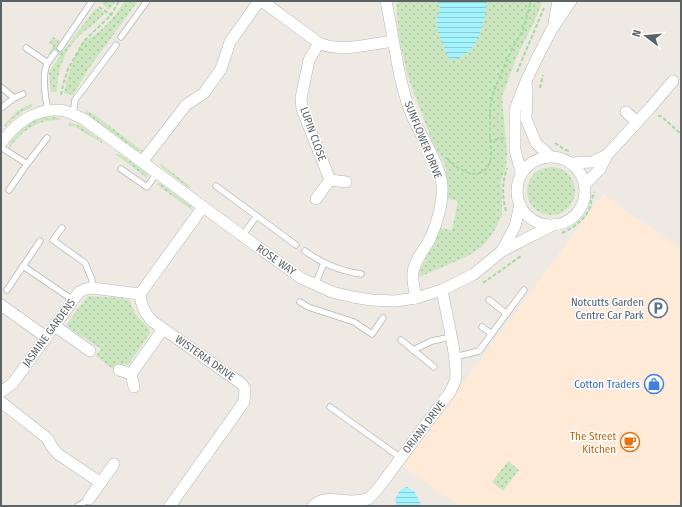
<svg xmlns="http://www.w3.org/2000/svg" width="682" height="507" viewBox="0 0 682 507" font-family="'Fira Sans Condensed',sans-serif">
  <defs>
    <pattern id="grass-dots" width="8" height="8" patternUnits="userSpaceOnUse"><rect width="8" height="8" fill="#cce7bf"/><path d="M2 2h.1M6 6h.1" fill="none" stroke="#a9bf9f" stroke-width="1.8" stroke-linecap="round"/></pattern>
    <pattern id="water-rules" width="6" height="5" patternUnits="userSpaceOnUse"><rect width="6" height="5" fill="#a3f4ff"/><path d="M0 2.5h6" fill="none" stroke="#88c9d2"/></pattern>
  </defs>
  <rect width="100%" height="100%" fill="#efe9e3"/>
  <polygon fill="#ffead8" points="603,194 681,249 681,506 459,506 402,466"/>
  <g fill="url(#grass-dots)">
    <polygon points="102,1 116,1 109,10 101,2"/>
    <path d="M124,1H138L89,68L73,95L64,93C66,80 76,50 85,41C88,38 92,37 96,34C108,25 117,14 124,1Z"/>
    <path d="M396,1H543L534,22L517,56L502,96L507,153L506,166L501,181L502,201V215L493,233L483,246L466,257L419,277C418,269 437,239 441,228L452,230L458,201L447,199L446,167L432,141L408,77L399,38Z"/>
    <path d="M96,8L105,13C97,23 86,29 77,38C63,53 57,72 57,92H51L49,72L60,56L54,51L48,55L53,46L49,43L53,37L59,41L57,47L63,51Z"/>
    <path d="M33,103L32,107C21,111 14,118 6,126H3L17,111Z"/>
    <polygon points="86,110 95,115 144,152 137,151 86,114"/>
    <path d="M54,117L61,118L60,120C38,119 23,130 10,147L9,144C22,128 31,118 54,117Z"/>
    <polygon points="69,122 83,127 102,141 102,143 75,127 68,125"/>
    <polygon points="115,154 120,154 148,174 147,178"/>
    <polygon points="160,163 191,187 189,188 161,167"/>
    <circle cx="551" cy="191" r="24"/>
    <polygon points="160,183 191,206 193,211 156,184"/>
    <path d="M88,296L121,298L130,301C132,307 134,312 138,317C144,324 148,324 150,333L128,365L117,364L114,370L96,356L101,349L66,326L79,307Z"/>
    <polygon points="508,461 519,470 503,491 492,482"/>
  </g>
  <g fill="url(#water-rules)">
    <path d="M436,1H487C485,23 476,61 449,59L438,32L436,20L441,9Z"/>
    <polygon points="407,487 414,491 422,506 397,506 395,499 401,489"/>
  </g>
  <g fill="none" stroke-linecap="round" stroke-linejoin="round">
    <g stroke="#b1b7b9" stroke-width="7">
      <g id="service">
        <polyline points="121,37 147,1"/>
        <polyline points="26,48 48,63"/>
        <polyline points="60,48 92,1"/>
        <polyline points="1,87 14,98"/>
        <polyline points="1,108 14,98 23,94"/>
        <path d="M48,110C45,98 42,75 47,64C49,60 53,56 55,53"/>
        <polyline points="73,114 75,100 116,45"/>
        <polyline points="1,147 27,164 9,190"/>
        <polyline points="27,164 47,138"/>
        <polyline points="121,169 147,187 157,173"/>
        <polyline points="216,186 296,245"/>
        <polyline points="62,228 53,240 85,263 92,280 92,288"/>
        <polyline points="242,236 256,217"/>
        <path d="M305,251C321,263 340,271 361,274"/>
        <polyline points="23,266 73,300"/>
        <polyline points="315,285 324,263"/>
        <polyline points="7,290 40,241"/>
        <polyline points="489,300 507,314"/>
        <polyline points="300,302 308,307 354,322 372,334 383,318"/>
        <polyline points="482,327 492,334"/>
        <polyline points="401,340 434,367"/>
        <polyline points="413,350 432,341 451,337"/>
        <polyline points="455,357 479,351 524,290"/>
        <polyline points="330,407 401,458"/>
        <polyline points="78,506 89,499"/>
      </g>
    </g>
    <g stroke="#b1b7b9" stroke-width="12">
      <g id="minor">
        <path d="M262,1L319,43C340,53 370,44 393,41"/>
        <path d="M386,1C394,38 397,75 410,111C418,133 441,164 442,186C443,203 437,224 430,239C424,250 413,262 413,274C412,282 415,291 416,298"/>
        <polyline points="554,23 558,1"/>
        <polyline points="319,43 309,60 301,98 302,109 330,180 346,182"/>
        <polyline points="527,87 526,119 536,143 550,156"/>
        <polyline points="626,112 637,122"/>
        <path d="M1,143C16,123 38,106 65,111C72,113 79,117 85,120L251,242L301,278L332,292L353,297L371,300L395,301L416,298L442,290L474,274L502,251L553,225"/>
        <circle cx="551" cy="191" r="34"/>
        <polyline points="142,162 186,105 204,93 221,69 230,42 259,1"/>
        <polyline points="572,163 592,162 607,155"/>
        <polyline points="521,172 515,150 515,109 527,79 538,56 552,29 571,1"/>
        <polyline points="584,185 600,169 607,155 651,107 673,81"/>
        <polyline points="316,199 330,180"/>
        <polyline points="502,251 515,226 520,205"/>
        <path d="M140,294C141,305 144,312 152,321L242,384L245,389L244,402L170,506"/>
        <polyline points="140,294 203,207"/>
        <polyline points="1,305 46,337"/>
        <polyline points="55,326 90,351"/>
        <polyline points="119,370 131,374 134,387"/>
        <polyline points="131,374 163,329"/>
        <polyline points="1,392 13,383 79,292 86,289 92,288 140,294"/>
        <polyline points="1,402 47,438 52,447 58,454 101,483"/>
        <polyline points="89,499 114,464"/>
        <path d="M313,506C323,495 339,501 352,501C357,501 363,500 368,499L377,490L450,392C452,388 454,384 455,381C460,366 445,309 442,290"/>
      </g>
    </g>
    <g stroke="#a5d9a2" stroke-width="2" stroke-dasharray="4 2" stroke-linecap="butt">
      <polyline points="99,7 111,15"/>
      <polyline points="517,72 544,8"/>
      <polyline points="540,88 543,75"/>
      <polyline points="61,95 63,85 68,69 84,41 111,15 119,1"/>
      <polyline points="658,116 661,116 681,134"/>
      <polyline points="504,138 490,141 490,108 493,93 512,49 523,30 531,1"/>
      <polyline points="555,143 565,150 570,151"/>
      <path d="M447,158C457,169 479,183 489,165C492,159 491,148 490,141"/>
      <path d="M506,211C502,196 502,183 507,168"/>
      <path d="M562,233C574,227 585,220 590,207C591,201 592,197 595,192"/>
      <polyline points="483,283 521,256"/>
    </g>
    <use href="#service" stroke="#fff" stroke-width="5.5"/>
    <use href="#minor" stroke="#fff" stroke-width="11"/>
  </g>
  <defs>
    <g id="parking-ring" transform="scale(1)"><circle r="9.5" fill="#fff" stroke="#5c6f8a" stroke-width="1.5"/><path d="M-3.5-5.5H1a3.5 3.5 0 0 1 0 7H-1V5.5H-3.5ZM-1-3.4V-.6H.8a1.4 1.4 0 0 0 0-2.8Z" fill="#5c6f8a"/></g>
    <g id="shop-ring" transform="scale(1)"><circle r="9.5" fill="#fff" stroke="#3f7fe0" stroke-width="1.5"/><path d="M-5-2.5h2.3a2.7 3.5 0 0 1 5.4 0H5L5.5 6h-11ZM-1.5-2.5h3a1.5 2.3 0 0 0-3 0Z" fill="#3f7fe0"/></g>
    <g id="cafe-ring" transform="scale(1)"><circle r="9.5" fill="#fff" stroke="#e8710a" stroke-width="1.5"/><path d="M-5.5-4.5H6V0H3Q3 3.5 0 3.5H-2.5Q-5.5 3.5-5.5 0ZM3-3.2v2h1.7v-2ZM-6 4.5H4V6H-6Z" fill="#e8710a"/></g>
  </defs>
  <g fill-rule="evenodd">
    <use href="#parking-ring" x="658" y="308"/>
    <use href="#shop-ring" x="654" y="384"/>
    <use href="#cafe-ring" x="630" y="442"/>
  </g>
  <g text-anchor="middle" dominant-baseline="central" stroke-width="3" stroke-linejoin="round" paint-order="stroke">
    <g font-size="11" fill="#5c6365" stroke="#fff">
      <text transform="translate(313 134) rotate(70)">LUPIN CLOSE</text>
      <text transform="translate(423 140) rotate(68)">SUNFLOWER DRIVE</text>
      <text transform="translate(276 260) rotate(35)">ROSE WAY</text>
      <text transform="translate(49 333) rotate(-54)">JASMINE GARDENS</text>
      <text transform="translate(205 358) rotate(35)">WISTERIA DRIVE</text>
      <text transform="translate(424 427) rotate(-53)">ORIANA DRIVE</text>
    </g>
    <g font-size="11" fill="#4e5e75" stroke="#fff" text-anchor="end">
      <text x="644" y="302">Notcutts Garden<tspan x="644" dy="13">Centre Car Park</tspan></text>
    </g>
    <g font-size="11" fill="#366cbe" stroke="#fff" text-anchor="end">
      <text x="640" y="384">Cotton Traders</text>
    </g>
    <g font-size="11" fill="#c56008" stroke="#fff" text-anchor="end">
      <text x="616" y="436">The Street<tspan x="616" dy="13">Kitchen</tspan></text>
    </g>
  </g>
  <rect width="682" height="507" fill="none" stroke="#5c6365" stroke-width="4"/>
  <g transform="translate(646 36) rotate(286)" stroke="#ffffff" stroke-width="3" paint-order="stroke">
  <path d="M0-3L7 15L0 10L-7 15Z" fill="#5c6365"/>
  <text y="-6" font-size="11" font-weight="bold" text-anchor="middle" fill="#5c6365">N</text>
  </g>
</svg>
